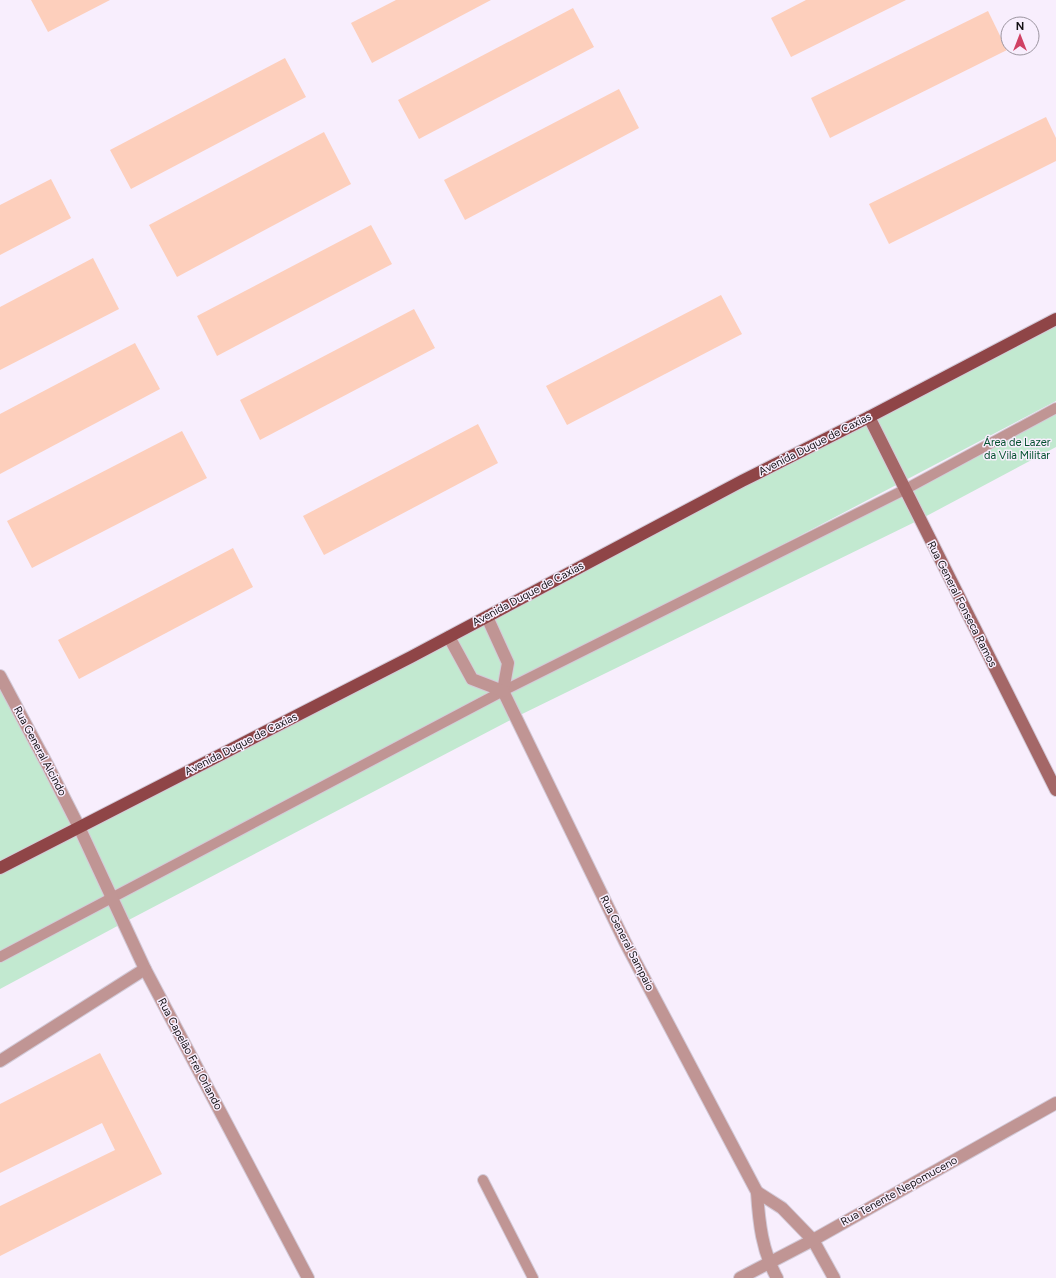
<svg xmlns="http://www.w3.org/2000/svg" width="1056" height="1278" viewBox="0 0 1056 1278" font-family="Figtree,sans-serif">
  <rect width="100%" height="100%" fill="#f8eefd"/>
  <polygon fill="#c2e9d0" points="1056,312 1056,401 527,679 1056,408 1056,447 919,520 516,717 123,923 0,989 0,677 78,824"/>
  <g fill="#fdcfbc">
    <polygon points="31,0 110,0 48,32"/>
    <polygon points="396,0 491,0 372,63 351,23"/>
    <polygon points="806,0 906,0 791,57 771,18"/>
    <polygon points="573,8 594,47 419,139 398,100"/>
    <polygon points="988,11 1007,50 830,138 811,98"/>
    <polygon points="285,58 306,97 131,189 110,150"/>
    <polygon points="619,89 639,128 465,220 444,180"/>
    <polygon points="1046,117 1056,138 1056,161 889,244 869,204"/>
    <polygon points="324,132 351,184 177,277 149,225"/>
    <polygon points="51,179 71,218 0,255 0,205"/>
    <polygon points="371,225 392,264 217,356 197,316"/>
    <polygon points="93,258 119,309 0,370 0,307"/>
    <polygon points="721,295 742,334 567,425 546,386"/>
    <polygon points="414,309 435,348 260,440 240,400"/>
    <polygon points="135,343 160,389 0,474 0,414"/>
    <polygon points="478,424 498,463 324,555 303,516"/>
    <polygon points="182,431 207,478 32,568 7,521"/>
    <polygon points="233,548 253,587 79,679 58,640"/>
    <polygon points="100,1053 162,1174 0,1256 0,1206 115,1150 102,1123 0,1173 0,1104"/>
  </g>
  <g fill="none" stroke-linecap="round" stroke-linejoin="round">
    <g stroke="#d3cad8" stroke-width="12">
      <g id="lane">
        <polyline points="0,957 503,691 904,490 1056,408"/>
        <polyline points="483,1180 533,1278"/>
      </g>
    </g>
    <g stroke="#d3cad8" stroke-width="14">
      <g id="street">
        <path d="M487,617L508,663L503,691L625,942L757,1192C759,1223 762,1251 777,1278"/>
        <polyline points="449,637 472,679 503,691"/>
        <polyline points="0,676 48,766 79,827 145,969 308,1278"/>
        <polyline points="0,1061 145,969"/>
        <polyline points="757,1192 782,1208 813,1240 834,1278"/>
        <polyline points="740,1278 813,1240 1056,1103"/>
      </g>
    </g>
    <g stroke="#d3cad8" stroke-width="14">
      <polyline id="secondary" points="869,417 1056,790"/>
    </g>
    <g stroke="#d3cad8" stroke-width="14">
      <polyline id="primary" points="0,868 411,657 742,481 869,417 1056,319"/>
    </g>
    <use href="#lane" stroke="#c09594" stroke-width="10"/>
    <use href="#street" stroke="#c09594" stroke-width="12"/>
    <use href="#secondary" stroke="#a46767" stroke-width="12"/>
    <use href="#primary" stroke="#8f4547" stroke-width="12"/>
  </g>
  <g text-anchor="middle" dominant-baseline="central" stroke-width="3" stroke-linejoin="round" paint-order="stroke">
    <g font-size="11" fill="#04502f" stroke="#f8eefd">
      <text x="1017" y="442">Área de Lazer<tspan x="1017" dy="13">da Vila Militar</tspan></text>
    </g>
    <g font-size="11" fill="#131014" stroke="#f8eefd">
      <text transform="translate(815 444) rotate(-27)">Avenida Duque de Caxias</text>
      <text transform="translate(528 594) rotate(-28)">Avenida Duque de Caxias</text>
      <text transform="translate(962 604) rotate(63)">Rua General Fonseca Ramos</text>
      <text transform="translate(241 744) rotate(-27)">Avenida Duque de Caxias</text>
      <text transform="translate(40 751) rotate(62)">Rua General Alcindo</text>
      <text transform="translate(627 943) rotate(63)">Rua General Sampaio</text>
      <text transform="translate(190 1054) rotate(62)">Rua Capelão Frei Orlando</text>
      <text transform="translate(899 1191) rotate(-29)">Rua Tenente Nepomuceno</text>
    </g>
  </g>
  <g transform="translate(1020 36)"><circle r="19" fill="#f8eefd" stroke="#9c95a0"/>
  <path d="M0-3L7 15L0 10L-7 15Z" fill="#d04164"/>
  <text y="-6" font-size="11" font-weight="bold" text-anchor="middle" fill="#131014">N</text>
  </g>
</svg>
